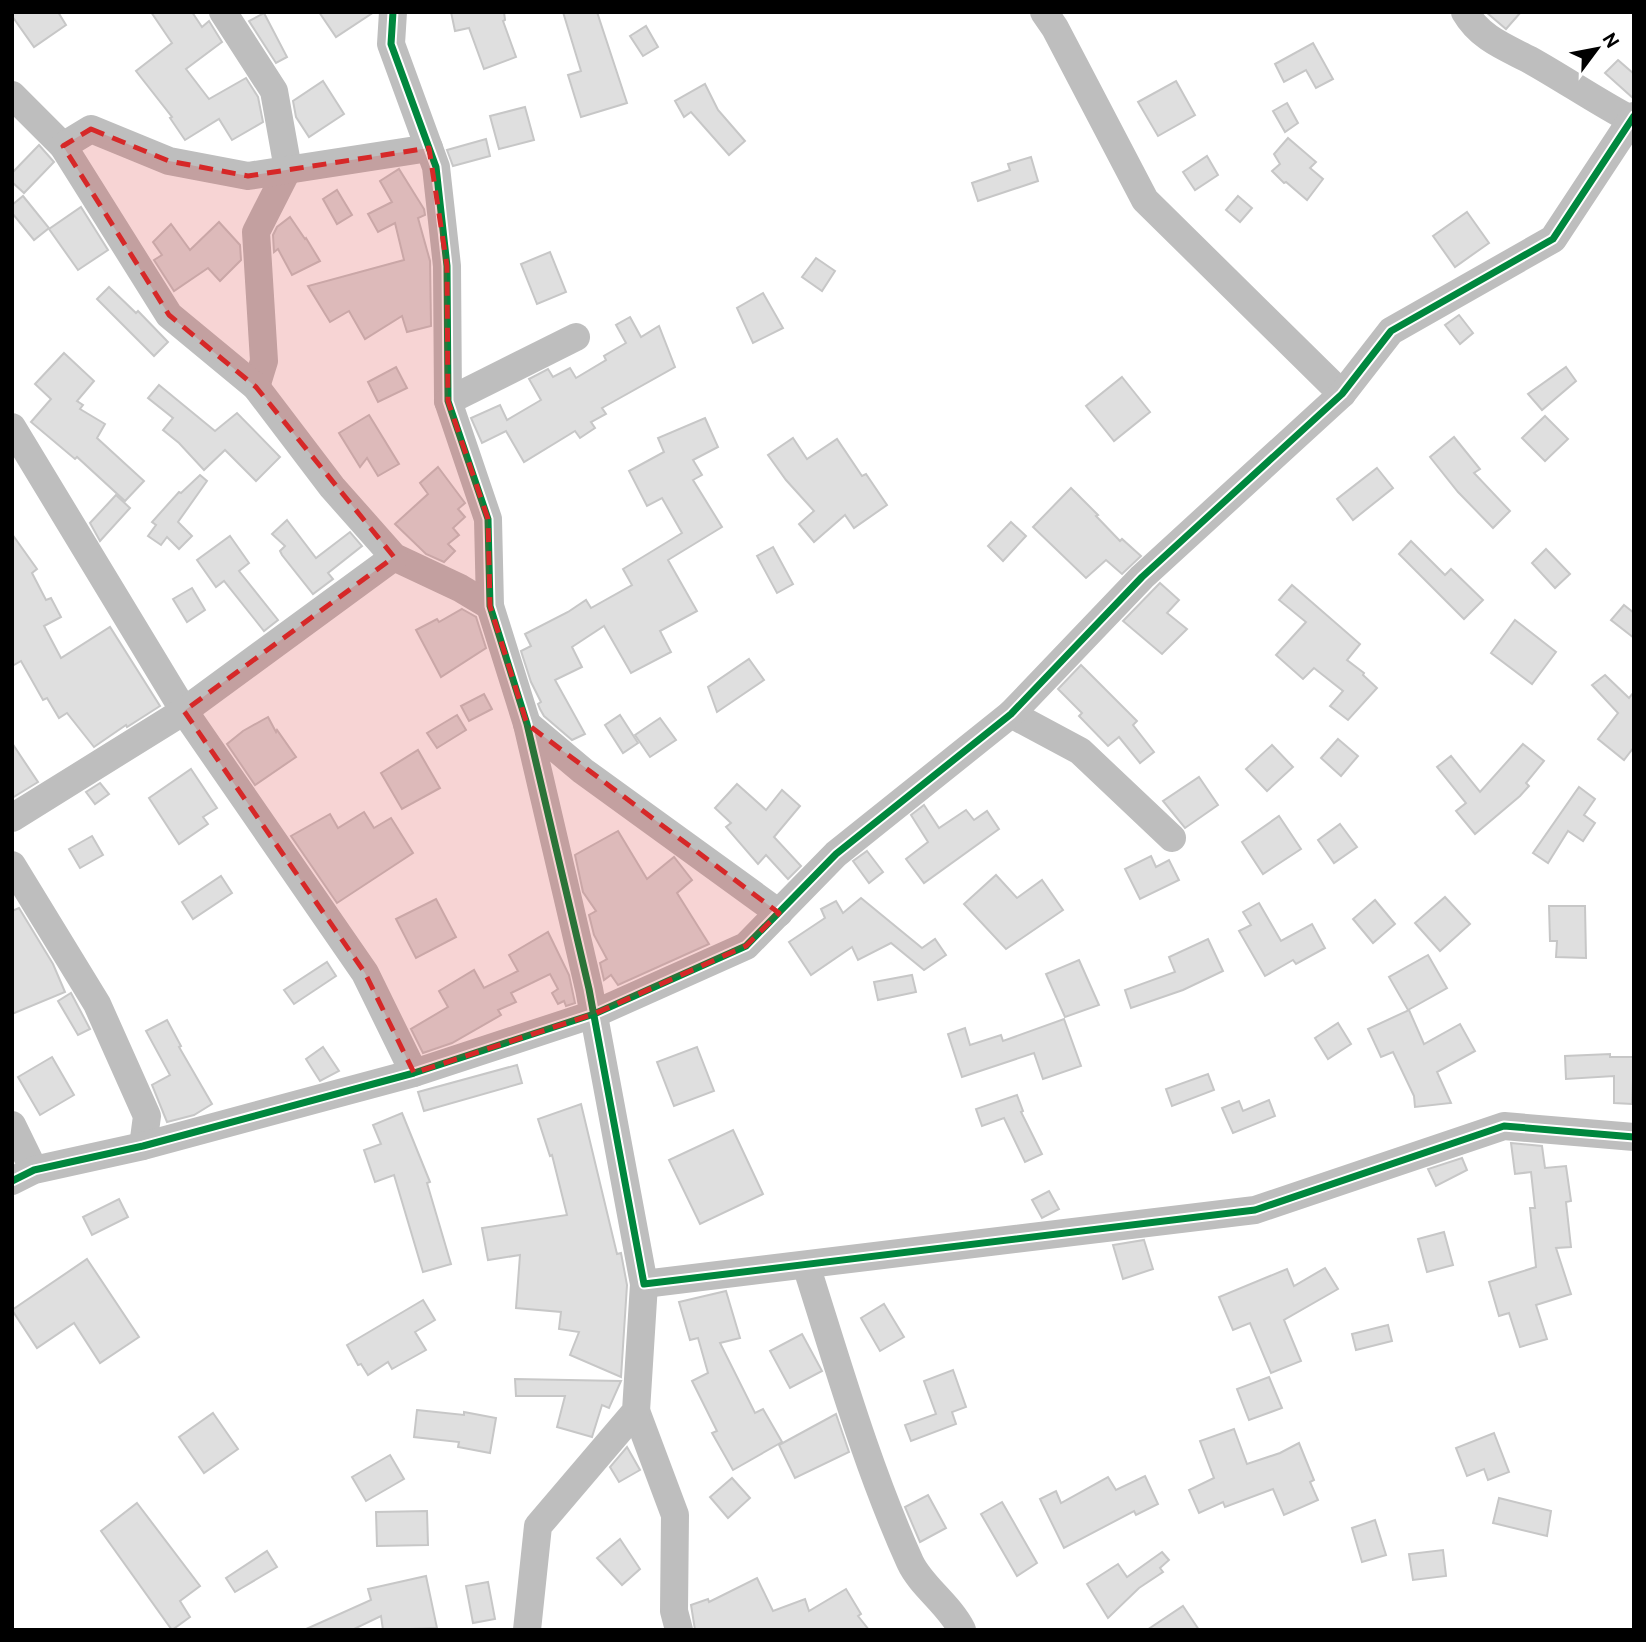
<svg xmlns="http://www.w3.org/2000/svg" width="1646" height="1642" viewBox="0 0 1646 1642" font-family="Overpass,sans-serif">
  <rect width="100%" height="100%" fill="#fff"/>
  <g fill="#dfdfdf" stroke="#c7c7c7" stroke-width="2">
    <polygon points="12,12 58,12 66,25 34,47 12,16"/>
    <polygon points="151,12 192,12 202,27 209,21 222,42 186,69 209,99 246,78 258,97 263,122 232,140 219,119 185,140 170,118 172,117 136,71 172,43"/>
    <polygon points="319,12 374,12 336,37"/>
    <polygon points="451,12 504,12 505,20 503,21 516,57 484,69 469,28 455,31"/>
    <polygon points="563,12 597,12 627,103 581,117 568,75 581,71"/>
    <polygon points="1486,12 1521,12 1506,29"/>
    <polygon points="264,13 287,57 276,63 249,21"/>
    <polygon points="646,26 658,47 643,56 630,36"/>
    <polygon points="1313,43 1333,79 1316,88 1306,70 1284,82 1275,64"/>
    <polygon points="1618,60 1634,74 1634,99 1605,73"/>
    <polygon points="323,81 344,114 309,137 296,117 293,101"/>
    <polygon points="1176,81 1195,115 1158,136 1138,102"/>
    <polygon points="705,84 718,110 745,141 729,155 691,112 684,117 675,101"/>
    <polygon points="1287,103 1298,123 1285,132 1273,111"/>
    <polygon points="525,107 534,140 499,149 490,116"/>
    <polygon points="1288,138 1316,162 1310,168 1323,179 1307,200 1286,182 1284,183 1272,171 1280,164 1274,154"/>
    <polygon points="486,139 490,156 453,166 447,150"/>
    <polygon points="39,145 54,162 24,193 12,182 12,173"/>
    <polygon points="1207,156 1218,175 1195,190 1183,172"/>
    <polygon points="1031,157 1038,181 978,201 972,183 1010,170 1008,164"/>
    <polygon points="399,169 424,209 425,215 418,218 430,261 431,326 407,332 402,316 365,339 349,311 330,322 308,286 404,260 395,223 378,232 368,214 392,202 380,181"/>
    <polygon points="337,190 352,215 337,224 323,199"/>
    <polygon points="23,196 49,228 34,240 12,213 12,205"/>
    <polygon points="1238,196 1252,208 1240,222 1226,210"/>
    <polygon points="81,207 108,250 78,270 49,229"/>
    <polygon points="1467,212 1489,243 1455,267 1433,236"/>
    <polygon points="290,217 305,239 306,238 320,261 292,275 278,249 274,252 273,235 277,227"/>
    <polygon points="219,222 240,245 241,260 220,281 208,268 174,291 154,260 162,255 153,242 171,224 190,250"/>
    <polygon points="550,252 566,292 537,304 521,264"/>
    <polygon points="816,258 835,271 822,291 802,277"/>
    <polygon points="109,287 136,313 138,311 168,342 154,356 97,299"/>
    <polygon points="763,293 783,328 753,343 737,308"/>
    <polygon points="1459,315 1473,333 1460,344 1445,325"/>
    <polygon points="630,317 641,337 659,326 675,367 602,408 606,414 591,422 595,428 580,438 575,431 524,462 506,431 482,443 471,418 500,405 507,420 541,400 529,379 548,369 553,377 570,368 576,378 606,360 604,356 626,343 616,325"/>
    <polygon points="64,353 94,381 77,401 83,405 80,409 105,424 97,438 144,481 125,501 77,457 75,459 31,422 51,399 35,384"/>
    <polygon points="396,367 407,388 378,402 368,382"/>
    <polygon points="1566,367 1576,381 1542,410 1528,394"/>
    <polygon points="1122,377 1150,412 1114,441 1086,406"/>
    <polygon points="159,385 215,431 237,413 280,457 256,481 225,450 204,470 179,443 163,430 173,418 148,398"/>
    <polygon points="369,415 399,464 378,476 367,458 360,467 339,433"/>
    <polygon points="1545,416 1568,439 1545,461 1522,438"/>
    <polygon points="705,418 718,447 693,460 702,475 693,480 722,527 668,560 697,611 660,631 671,652 631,673 604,626 572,647 582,667 555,680 585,734 572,740 544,716 540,709 538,704 541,702 531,682 521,651 531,646 525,634 568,612 586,600 591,608 632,585 623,569 682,533 662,498 647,506 629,471 664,452 658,438"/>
    <polygon points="1454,437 1480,469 1474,473 1510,511 1493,528 1458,492 1430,457"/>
    <polygon points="793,438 807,459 837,439 862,476 866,474 887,505 854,528 845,515 814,542 799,524 814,511 786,480 768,455"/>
    <polygon points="438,467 465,503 458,509 465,517 453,528 459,535 448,544 455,551 444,562 426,554 395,524 428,494 420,483"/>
    <polygon points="1377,468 1393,488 1353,520 1337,499"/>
    <polygon points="200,475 207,481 178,522 192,536 179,549 167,537 161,545 148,536 156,525 152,522 179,492 181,493"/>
    <polygon points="1071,488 1098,515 1096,516 1120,541 1122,539 1141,556 1122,574 1106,560 1086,578 1033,527"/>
    <polygon points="116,495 130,508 100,541 90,523"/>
    <polygon points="287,520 316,558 350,532 362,546 328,573 333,579 313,594 282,555 280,551 285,546 272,534"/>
    <polygon points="1011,522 1026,536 1003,561 988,546"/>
    <polygon points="12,534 37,569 32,573 46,600 51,598 61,617 44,626 61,658 110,627 160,706 127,727 126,725 94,747 67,713 59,718 47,698 43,700 21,661 12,666"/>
    <polygon points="230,536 249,563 239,571 278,620 264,631 224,581 216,587 197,560"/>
    <polygon points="1411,541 1445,575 1451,569 1483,600 1464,619 1399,554"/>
    <polygon points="773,547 793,584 777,593 757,556"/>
    <polygon points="1546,549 1570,574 1555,588 1532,563"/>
    <polygon points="1160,583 1179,600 1167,613 1187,629 1162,654 1123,621"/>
    <polygon points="1292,585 1360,644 1347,660 1364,673 1363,675 1377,688 1348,720 1330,706 1343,691 1314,668 1303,679 1276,655 1306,622 1279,600"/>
    <polygon points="192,588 205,610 187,622 173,599"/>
    <polygon points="1624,605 1634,613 1634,638 1611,620"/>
    <polygon points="462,609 476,617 486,648 441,677 416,630 437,619 439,622"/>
    <polygon points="1515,620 1556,652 1532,684 1491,653"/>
    <polygon points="749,659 764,680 717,712 708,687"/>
    <polygon points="1081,665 1137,721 1133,725 1154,752 1140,763 1119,737 1108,746 1079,716 1082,713 1058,689"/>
    <polygon points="1605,675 1629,698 1634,692 1634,747 1624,760 1598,739 1618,713 1592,685"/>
    <polygon points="484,694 492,709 469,721 461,706"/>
    <polygon points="457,715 466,730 437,748 427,733"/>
    <polygon points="620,715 638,743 623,753 605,725"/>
    <polygon points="268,717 276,732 277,730 296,757 255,785 227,744 243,731"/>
    <polygon points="660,718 676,740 650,757 635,735"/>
    <polygon points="1338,739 1358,756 1341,776 1321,758"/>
    <polygon points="12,743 38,782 12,798"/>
    <polygon points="1523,744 1544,761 1526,783 1529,786 1520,796 1475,834 1456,811 1466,803 1437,767 1451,756 1480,792"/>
    <polygon points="1272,745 1293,767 1267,791 1246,769"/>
    <polygon points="418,750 440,788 402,809 381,773"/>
    <polygon points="191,769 217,808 203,817 208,824 179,844 149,798"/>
    <polygon points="1199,777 1218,805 1185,828 1163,801"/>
    <polygon points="100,783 109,794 95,804 86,792"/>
    <polygon points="737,784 766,810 782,790 800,806 774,837 801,866 788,879 766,855 758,864 726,827 731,823 715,808"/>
    <polygon points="1579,787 1595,799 1584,815 1595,823 1583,841 1568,831 1548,863 1533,853"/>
    <polygon points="924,805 939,828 966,810 974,820 987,811 999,829 924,883 906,859 928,842 911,815"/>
    <polygon points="364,812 374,828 391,818 413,853 337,903 291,836 330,814 338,828"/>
    <polygon points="1279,816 1301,849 1263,874 1242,842"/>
    <polygon points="1340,824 1357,847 1334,863 1318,840"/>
    <polygon points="618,831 647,879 674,857 692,880 677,893 709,944 618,985 611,975 604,980 600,963 607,959 594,935 589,915 596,911 583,892 575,855"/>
    <polygon points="92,836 103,855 80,868 69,849"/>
    <polygon points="867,851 883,872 869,883 853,861"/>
    <polygon points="1151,856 1156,867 1169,860 1179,880 1140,899 1125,869"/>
    <polygon points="996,875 1017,898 1042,880 1063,910 1006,949 964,904"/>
    <polygon points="221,876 232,893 193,919 182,902"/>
    <polygon points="1445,897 1470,924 1440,951 1415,923"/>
    <polygon points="861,898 922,948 935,939 946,955 924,970 891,943 858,960 852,947 811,975 789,942 825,918 821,909 836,901 843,913"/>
    <polygon points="436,899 456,937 416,958 396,919"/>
    <polygon points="1375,900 1395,924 1373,943 1353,919"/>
    <polygon points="1259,903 1281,941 1312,924 1325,948 1296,964 1293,960 1265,976 1239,931 1251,925 1243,912"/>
    <polygon points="1549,906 1585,906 1586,958 1556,957 1557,941 1550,941"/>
    <polygon points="19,908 53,964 65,992 12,1014 12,911"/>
    <polygon points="548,932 569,975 575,1003 566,1006 564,1001 558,1004 552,993 558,989 550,974 511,993 516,1002 498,1010 501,1015 452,1043 423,1053 411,1029 448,1007 439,991 474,970 484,988 518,971 509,955"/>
    <polygon points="1208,939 1223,971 1183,990 1131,1008 1125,990 1175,972 1169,957"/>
    <polygon points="1428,955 1447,988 1408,1010 1389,977"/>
    <polygon points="1079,960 1099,1005 1065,1017 1046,974"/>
    <polygon points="327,962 336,976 294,1004 284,990"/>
    <polygon points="912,975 916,992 878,1000 874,982"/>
    <polygon points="71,993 90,1029 78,1035 58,1001"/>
    <polygon points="1409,1010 1424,1044 1460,1024 1475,1051 1437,1072 1451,1103 1415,1107 1414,1096 1393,1052 1381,1057 1368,1029"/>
    <polygon points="1064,1019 1081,1066 1043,1079 1034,1053 962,1077 948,1034 965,1028 970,1045 1001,1035 1003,1041"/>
    <polygon points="167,1020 181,1046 179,1047 212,1104 194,1115 167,1122 152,1085 170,1075 146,1031"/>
    <polygon points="1338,1023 1351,1044 1328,1059 1315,1038"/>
    <polygon points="323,1047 339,1071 320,1081 306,1059"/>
    <polygon points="697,1047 714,1091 674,1106 657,1062"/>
    <polygon points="1610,1054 1610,1057 1634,1057 1632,1104 1614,1103 1614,1076 1566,1079 1565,1056"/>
    <polygon points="52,1057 74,1095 40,1115 18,1077"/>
    <polygon points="517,1065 522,1083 424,1111 418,1092"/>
    <polygon points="1208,1074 1214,1090 1172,1106 1166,1089"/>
    <polygon points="1017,1095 1023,1111 1021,1112 1042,1154 1025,1162 1004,1118 982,1126 976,1109"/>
    <polygon points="1269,1100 1275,1116 1233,1133 1222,1108 1239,1101 1243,1111"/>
    <polygon points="581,1104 617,1254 621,1253 627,1285 621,1377 570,1355 579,1332 559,1329 561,1312 516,1308 520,1255 488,1260 482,1228 567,1215 552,1155 550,1156 538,1119"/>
    <polygon points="402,1113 430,1182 427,1183 451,1264 423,1272 394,1175 375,1182 364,1150 381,1144 373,1125"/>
    <polygon points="733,1130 763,1194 700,1224 669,1160"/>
    <polygon points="1511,1143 1542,1146 1545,1168 1566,1166 1571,1201 1566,1202 1571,1247 1556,1248 1571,1294 1536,1305 1547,1339 1520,1347 1509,1313 1499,1316 1489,1282 1536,1267 1530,1208 1535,1208 1531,1172 1515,1174"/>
    <polygon points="1462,1158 1467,1170 1436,1186 1428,1169"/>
    <polygon points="1049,1191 1059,1209 1042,1218 1032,1200"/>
    <polygon points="119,1199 128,1217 92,1235 83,1217"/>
    <polygon points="1444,1232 1453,1265 1427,1272 1418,1239"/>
    <polygon points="1144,1240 1153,1269 1123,1279 1113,1245"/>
    <polygon points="87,1259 139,1337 100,1363 74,1323 37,1348 12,1310"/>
    <polygon points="1325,1268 1338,1289 1284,1320 1301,1361 1271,1373 1250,1323 1233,1330 1219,1297 1287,1269 1294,1286"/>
    <polygon points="726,1291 740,1338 720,1343 755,1413 763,1409 782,1442 733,1470 712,1433 717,1431 692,1381 708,1373 698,1338 690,1340 679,1302"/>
    <polygon points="423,1300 435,1320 415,1332 426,1350 392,1369 388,1362 368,1375 361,1364 358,1365 347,1345"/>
    <polygon points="884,1304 904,1337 880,1351 861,1318"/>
    <polygon points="1388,1325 1392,1341 1356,1350 1352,1334"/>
    <polygon points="802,1334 822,1371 790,1388 770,1351"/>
    <polygon points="953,1370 966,1407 952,1412 956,1424 911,1441 905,1425 936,1414 924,1381"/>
    <polygon points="1269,1377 1282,1408 1249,1420 1237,1389"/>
    <polygon points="515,1379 621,1381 609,1408 602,1405 592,1437 557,1427 565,1396 516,1396"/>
    <polygon points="417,1410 464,1415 464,1412 496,1418 490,1453 458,1447 459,1442 414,1437"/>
    <polygon points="213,1413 238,1449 204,1473 179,1437"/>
    <polygon points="836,1414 849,1452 795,1478 779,1445"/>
    <polygon points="1234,1429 1247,1464 1280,1453 1299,1443 1314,1480 1310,1482 1318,1500 1284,1515 1273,1489 1225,1507 1223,1502 1199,1513 1189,1490 1214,1478 1200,1441"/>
    <polygon points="1494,1433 1509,1472 1488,1480 1484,1469 1467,1476 1456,1448"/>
    <polygon points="627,1447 640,1470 619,1482 610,1467"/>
    <polygon points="390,1455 404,1479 366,1501 352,1477"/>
    <polygon points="1145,1476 1158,1504 1136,1515 1134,1511 1064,1548 1040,1499 1056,1491 1061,1503 1108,1477 1116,1490"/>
    <polygon points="732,1478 750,1498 728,1518 710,1497"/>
    <polygon points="928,1495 946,1528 920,1542 905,1507"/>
    <polygon points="1499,1498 1551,1511 1547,1536 1493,1523"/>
    <polygon points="1002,1502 1037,1563 1017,1576 981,1514"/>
    <polygon points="137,1503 200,1586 180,1601 190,1617 172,1630 101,1531"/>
    <polygon points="427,1511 428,1545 377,1546 376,1512"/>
    <polygon points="1375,1520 1386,1555 1362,1562 1352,1528"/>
    <polygon points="620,1539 640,1569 622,1585 597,1558"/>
    <polygon points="1443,1550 1446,1576 1413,1580 1409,1554"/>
    <polygon points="267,1551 277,1567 235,1592 226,1578"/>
    <polygon points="1162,1552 1169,1560 1160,1568 1163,1572 1139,1588 1108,1618 1087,1584 1118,1564 1127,1577"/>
    <polygon points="426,1576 437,1628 383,1630 381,1616 352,1630 304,1630 371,1600 368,1589"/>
    <polygon points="757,1578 773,1611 805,1599 809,1611 846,1589 861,1614 858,1616 869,1630 695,1630 691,1605 708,1599 709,1602"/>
    <polygon points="488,1582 495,1619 473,1623 466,1586"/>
    <polygon points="1183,1606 1199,1630 1147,1630"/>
  </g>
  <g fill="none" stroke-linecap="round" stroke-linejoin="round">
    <g stroke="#bebebe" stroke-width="28">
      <polyline points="223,12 274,91 288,169 256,232 264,361 256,387"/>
      <polyline points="393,12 391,44 436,167 447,266 448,401 488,519 490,606 527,724 589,989 644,1284 1255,1210 1504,1126 1634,1137"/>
      <polyline points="1044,12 1055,28 1145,200 1342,394"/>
      <path d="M1465,12C1480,38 1505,47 1530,60C1564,79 1596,101 1630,119"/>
      <polyline points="12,95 63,146 169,315 256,387 332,487 394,557 460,588 490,606"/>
      <polyline points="63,146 91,129 169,161 248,176 429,148"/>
      <polyline points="448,401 576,337"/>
      <polyline points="12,427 184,711 365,973 414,1073"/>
      <polyline points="1011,714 1080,751 1172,838"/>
      <polyline points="527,724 583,771 779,913"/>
      <polyline points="12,818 184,711 394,557"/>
      <polyline points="12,865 97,1004 147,1116 143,1146"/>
      <polyline points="12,1125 34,1170"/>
      <polyline points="12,1181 34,1170 143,1146 414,1073 594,1014 746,946 836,854 1011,714 1142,577 1342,394 1391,331 1553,239 1634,116"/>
      <path d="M806,1265C838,1365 867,1467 910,1562C921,1586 949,1604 962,1630"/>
      <polyline points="636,1411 675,1515 674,1611 679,1630"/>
      <polyline points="527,1630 538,1526 636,1411 644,1284"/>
    </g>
    <g stroke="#fff" stroke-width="11">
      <g id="cycleway">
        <polyline points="393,12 391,44 436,167 447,266 448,401 488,519 490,606 527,724 589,989 644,1284 1255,1210 1504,1126 1634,1137"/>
        <polyline points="12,1181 34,1170 143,1146 414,1073 594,1014 746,946 836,854 1011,714 1142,577 1342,394 1391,331 1553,239 1634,116"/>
      </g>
    </g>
    <use href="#cycleway" stroke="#00873e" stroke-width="7"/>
  </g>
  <path fill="#d62828" fill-opacity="0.2" stroke="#d62828" stroke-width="5" stroke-dasharray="14 9" stroke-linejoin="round" d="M91,129L169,161L248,176L429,148L447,266L448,401L488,519L490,606L527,724L779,913L746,946L594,1014L414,1073L365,973L184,711L394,557L256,387L169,315L63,146Z"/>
  <rect width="1646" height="1642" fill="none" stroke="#000000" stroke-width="28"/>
  <g transform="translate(1597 49) rotate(58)" stroke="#ffffff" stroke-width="5" paint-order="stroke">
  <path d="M0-5L12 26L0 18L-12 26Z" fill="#000000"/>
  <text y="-10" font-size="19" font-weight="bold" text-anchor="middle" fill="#000000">N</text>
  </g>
</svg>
